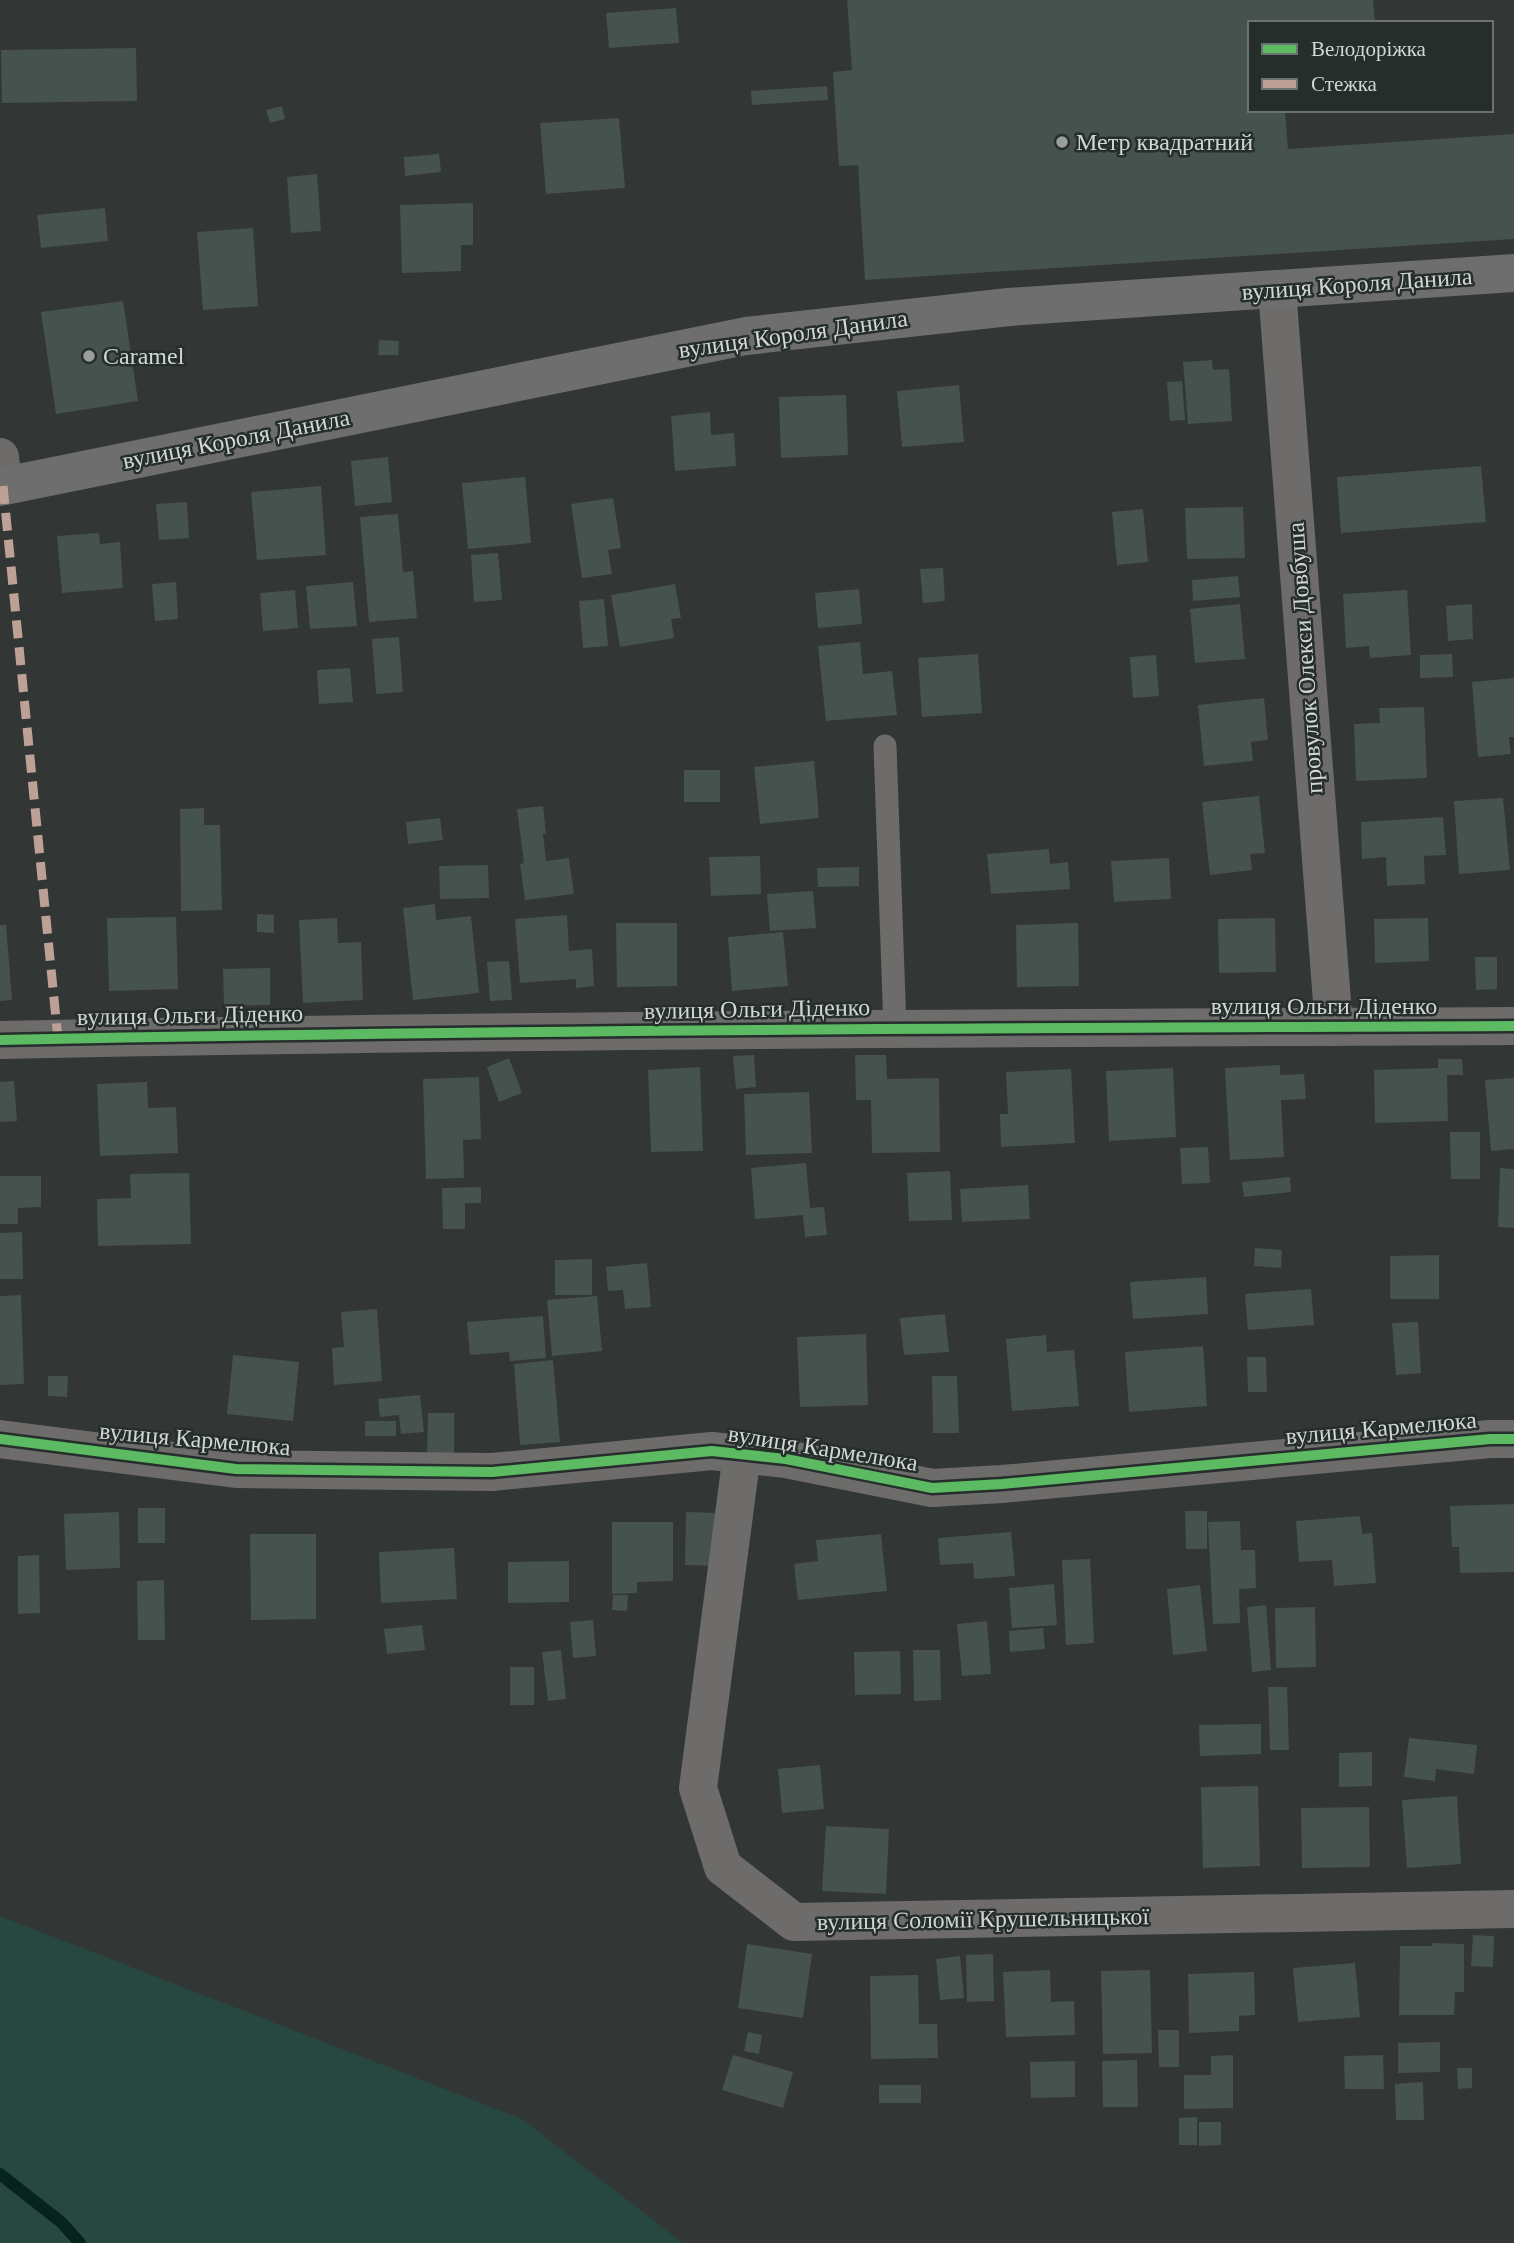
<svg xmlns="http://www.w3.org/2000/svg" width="1514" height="2243" viewBox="0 0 1514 2243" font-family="'Times New Roman',serif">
  <rect width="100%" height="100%" fill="#323635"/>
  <polygon fill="#274840" points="0,1916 522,2119 683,2243 0,2243"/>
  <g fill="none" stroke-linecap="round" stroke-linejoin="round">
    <polyline stroke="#06231c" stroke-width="12" points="0,2174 61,2222 80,2243"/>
  </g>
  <g fill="#45524e">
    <polygon points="847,0 1373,0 1375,23 1250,23 1250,110 1285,110 1288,149 1514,134 1514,239 865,280 858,165 839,166 833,72 852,70"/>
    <polygon points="676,8 679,43 609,48 606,13"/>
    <polygon points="136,48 137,101 2,103 1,50"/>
    <polygon points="827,86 828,100 752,105 751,91"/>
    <polygon points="282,106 285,119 270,123 266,110"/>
    <polygon points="619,118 625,188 546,194 540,123"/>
    <polygon points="439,154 441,172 405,176 404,157"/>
    <polygon points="317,174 321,231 291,233 287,177"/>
    <polygon points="473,203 473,245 461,245 461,271 402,273 400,205"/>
    <polygon points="105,208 108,241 41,248 37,215"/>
    <polygon points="253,228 258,306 203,310 197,232"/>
    <polygon points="123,301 138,401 56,414 41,312"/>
    <polygon points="379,340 399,341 398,355 378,355"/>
    <polygon points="1212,360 1213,370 1229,369 1232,421 1188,424 1183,362"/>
    <polygon points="1182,381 1185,420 1170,421 1167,382"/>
    <polygon points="959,385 964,442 902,447 897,391"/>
    <polygon points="846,395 848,455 781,458 779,397"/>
    <polygon points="710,412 711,435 734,433 736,466 675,471 671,416"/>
    <polygon points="388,457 392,502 355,506 351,461"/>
    <polygon points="1481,466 1486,522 1341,533 1337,477"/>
    <polygon points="525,477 531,543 468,549 462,483"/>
    <polygon points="321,486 326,555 257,560 251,492"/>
    <polygon points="613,498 621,548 608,550 612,574 582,578 571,504"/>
    <polygon points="187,502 189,538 159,540 156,504"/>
    <polygon points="1243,507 1245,558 1187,559 1185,508"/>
    <polygon points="1143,509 1148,562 1117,565 1112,512"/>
    <polygon points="398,514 403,572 413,571 417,618 369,622 360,517"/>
    <polygon points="99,533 100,544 120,542 123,588 62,593 57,536"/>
    <polygon points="498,553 502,600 474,602 471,555"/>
    <polygon points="943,568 945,601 923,603 920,569"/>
    <polygon points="1238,576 1240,597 1193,601 1192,580"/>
    <polygon points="176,582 178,619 155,621 152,584"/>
    <polygon points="353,582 357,626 310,629 306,586"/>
    <polygon points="675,584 681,618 671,619 674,638 620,647 611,595"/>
    <polygon points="859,589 862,624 818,628 815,593"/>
    <polygon points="295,590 298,628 263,631 260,593"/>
    <polygon points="1407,590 1411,655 1370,658 1369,646 1346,648 1343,594"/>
    <polygon points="604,599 608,646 583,648 579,601"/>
    <polygon points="1240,604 1245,659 1195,663 1190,609"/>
    <polygon points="1472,604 1473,639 1448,641 1446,606"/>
    <polygon points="399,637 403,692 376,694 372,639"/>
    <polygon points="860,642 863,674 892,671 897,715 826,721 818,646"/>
    <polygon points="978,654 982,713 922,717 918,658"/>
    <polygon points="1452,654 1453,677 1420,678 1420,655"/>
    <polygon points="1156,655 1159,696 1133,698 1130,657"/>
    <polygon points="350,668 353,702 319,704 317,670"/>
    <polygon points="1514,678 1514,737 1509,737 1511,754 1478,757 1472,682"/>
    <polygon points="1264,698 1268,740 1251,742 1253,761 1204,766 1198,705"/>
    <polygon points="1424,707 1427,778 1356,781 1354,724 1380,723 1379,708"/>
    <polygon points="814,761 819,818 760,824 754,767"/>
    <rect x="684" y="770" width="36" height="32"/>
    <polygon points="1259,796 1265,853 1250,854 1252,870 1210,875 1202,802"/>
    <polygon points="1503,798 1510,870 1459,874 1454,801"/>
    <polygon points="543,806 546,834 543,834 546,861 569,858 574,894 525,900 520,864 524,863 517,809"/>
    <polygon points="204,808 204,825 220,825 222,910 181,911 180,809"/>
    <polygon points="1443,817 1446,855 1424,856 1425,884 1387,886 1386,857 1362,859 1361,822"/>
    <polygon points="440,818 443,840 408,844 406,822"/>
    <polygon points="1049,849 1050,864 1068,862 1070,889 991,894 987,854"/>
    <polygon points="760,856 761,894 711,896 709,857"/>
    <polygon points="1169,858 1171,899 1114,902 1111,861"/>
    <polygon points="488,865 489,898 440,899 439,866"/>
    <polygon points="859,867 859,886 818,887 817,868"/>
    <polygon points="813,891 816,928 770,931 767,894"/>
    <polygon points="435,904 436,920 471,916 479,993 413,1000 403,908"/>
    <polygon points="257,914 274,915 274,933 257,932"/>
    <polygon points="567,915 569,951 592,949 594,986 576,988 576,979 520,983 515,919"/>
    <polygon points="176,917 178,989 109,991 107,918"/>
    <polygon points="337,918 338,943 361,942 363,1000 303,1003 299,920"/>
    <polygon points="1275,918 1276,972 1219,973 1218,919"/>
    <polygon points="1428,918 1429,961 1375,963 1374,919"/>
    <polygon points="616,923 677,923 677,986 617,987"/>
    <polygon points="1078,923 1079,986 1017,987 1016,925"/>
    <polygon points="0,925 6,925 12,1000 0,1001"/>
    <polygon points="783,932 788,986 732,991 728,937"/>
    <polygon points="1475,957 1497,957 1497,989 1476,990"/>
    <polygon points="509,961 512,1000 490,1001 487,962"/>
    <polygon points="270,968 270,1005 224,1006 223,969"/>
    <polygon points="754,1055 756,1087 736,1089 733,1056"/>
    <polygon points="855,1055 886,1055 887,1079 939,1078 940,1152 872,1153 871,1100 856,1100"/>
    <polygon points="509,1058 522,1093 499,1102 487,1067"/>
    <polygon points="1438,1059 1462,1059 1463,1075 1447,1075 1448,1121 1375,1123 1374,1070 1438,1068"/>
    <polygon points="1280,1065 1280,1075 1304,1074 1306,1099 1281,1100 1284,1157 1230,1160 1225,1068"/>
    <polygon points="700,1067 703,1151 651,1152 648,1070"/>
    <polygon points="1173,1068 1176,1137 1109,1141 1106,1071"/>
    <polygon points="1071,1069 1075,1143 1001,1147 1000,1114 1008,1114 1006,1072"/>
    <polygon points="479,1077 481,1139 463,1140 464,1178 426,1179 423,1079"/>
    <polygon points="1514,1078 1514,1149 1491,1151 1485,1080"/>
    <polygon points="14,1081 17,1121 0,1122 0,1082"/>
    <polygon points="147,1082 148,1108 176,1107 178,1153 100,1156 97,1084"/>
    <polygon points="809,1092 812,1153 746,1155 744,1094"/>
    <polygon points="1450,1132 1480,1132 1480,1179 1451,1179"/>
    <polygon points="1208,1147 1210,1183 1182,1184 1180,1148"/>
    <polygon points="806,1163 810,1208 824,1207 827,1235 805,1237 803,1215 755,1219 751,1168"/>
    <polygon points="1500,1168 1514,1169 1514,1228 1498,1227"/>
    <polygon points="950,1171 952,1220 909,1221 907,1173"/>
    <polygon points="189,1173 191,1244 98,1246 97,1199 131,1198 130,1174"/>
    <polygon points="0,1176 41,1176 41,1207 18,1208 18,1224 0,1224"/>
    <polygon points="1290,1177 1291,1192 1244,1197 1242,1182"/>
    <polygon points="1028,1185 1030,1219 962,1222 960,1189"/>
    <polygon points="481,1187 481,1203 465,1203 465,1229 443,1229 442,1188"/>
    <polygon points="22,1232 23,1279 0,1279 0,1233"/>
    <polygon points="1255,1248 1282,1250 1281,1268 1254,1266"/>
    <polygon points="1439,1255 1439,1299 1390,1299 1390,1256"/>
    <polygon points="592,1259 592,1295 555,1295 555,1260"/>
    <polygon points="647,1263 651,1307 625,1309 623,1290 608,1291 606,1267"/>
    <polygon points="1206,1277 1208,1314 1133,1319 1130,1282"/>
    <polygon points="1311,1289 1314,1325 1248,1330 1245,1294"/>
    <polygon points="21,1295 24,1384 0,1385 0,1296"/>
    <polygon points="597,1296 602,1351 552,1356 547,1300"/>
    <polygon points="377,1309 382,1381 334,1385 332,1348 344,1347 341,1312"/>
    <polygon points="945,1314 949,1352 904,1355 900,1318"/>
    <polygon points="543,1316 546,1358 510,1361 509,1352 470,1355 467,1322"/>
    <polygon points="1418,1322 1421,1373 1396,1375 1392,1323"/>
    <polygon points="866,1334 868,1405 800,1407 797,1337"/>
    <polygon points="1046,1335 1047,1352 1074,1350 1079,1406 1012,1411 1006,1339"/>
    <polygon points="1203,1346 1207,1406 1129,1412 1125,1352"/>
    <polygon points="233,1355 299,1362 293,1421 227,1414"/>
    <polygon points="1247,1357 1266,1357 1267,1392 1248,1392"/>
    <polygon points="553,1360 560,1442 520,1445 514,1364"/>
    <polygon points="48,1376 68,1376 67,1397 48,1396"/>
    <polygon points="932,1376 957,1376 959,1433 933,1433"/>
    <polygon points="420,1395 424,1432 401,1434 399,1415 380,1417 378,1399"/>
    <polygon points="428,1413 454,1413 454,1457 427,1457"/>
    <rect x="365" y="1421" width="31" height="15"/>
    <polygon points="1514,1504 1514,1572 1460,1573 1459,1547 1452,1547 1450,1506"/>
    <rect x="138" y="1508" width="27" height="35"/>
    <polygon points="1185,1511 1207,1511 1207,1549 1186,1549"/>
    <polygon points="119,1512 120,1568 66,1570 64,1514"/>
    <polygon points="686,1512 720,1513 718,1566 685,1565"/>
    <polygon points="1360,1516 1362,1534 1372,1533 1376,1583 1334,1586 1332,1560 1299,1562 1296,1521"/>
    <polygon points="1240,1521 1241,1550 1255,1550 1256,1588 1239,1589 1240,1623 1213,1624 1208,1522"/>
    <polygon points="612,1522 673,1522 673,1581 637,1582 637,1593 612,1594"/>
    <polygon points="1011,1532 1015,1576 974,1579 973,1563 940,1565 938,1538"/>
    <polygon points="250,1534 316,1534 316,1619 251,1620"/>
    <polygon points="881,1534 887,1591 798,1600 794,1564 818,1561 816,1540"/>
    <polygon points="454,1548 457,1599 381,1603 379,1552"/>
    <polygon points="39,1555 40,1613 18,1614 18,1556"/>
    <polygon points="1090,1559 1094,1643 1066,1645 1062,1560"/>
    <polygon points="569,1561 569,1602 508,1603 508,1562"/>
    <polygon points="164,1580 165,1640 138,1640 137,1581"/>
    <polygon points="1054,1584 1057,1625 1012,1628 1009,1588"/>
    <polygon points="1200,1585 1207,1651 1173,1655 1167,1589"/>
    <polygon points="613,1595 628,1595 627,1611 612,1610"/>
    <polygon points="1266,1605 1271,1670 1252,1672 1247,1607"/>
    <polygon points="1315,1607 1316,1667 1276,1668 1275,1608"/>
    <polygon points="593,1620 596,1656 573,1658 570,1622"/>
    <polygon points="987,1621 991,1674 962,1676 957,1624"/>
    <polygon points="422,1625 425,1650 387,1654 384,1629"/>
    <polygon points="1043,1628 1045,1649 1010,1652 1009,1631"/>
    <polygon points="561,1650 566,1699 548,1701 542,1652"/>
    <polygon points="913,1650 940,1650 941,1700 914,1701"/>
    <polygon points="900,1651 901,1694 855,1695 854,1652"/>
    <rect x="510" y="1667" width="24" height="38"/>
    <polygon points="1268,1687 1287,1687 1289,1750 1270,1750"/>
    <polygon points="1261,1724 1261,1754 1200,1756 1199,1725"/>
    <polygon points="1409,1738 1477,1745 1474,1774 1436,1769 1435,1781 1404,1777"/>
    <polygon points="1372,1752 1372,1786 1339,1787 1339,1753"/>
    <polygon points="820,1765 824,1809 782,1813 778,1769"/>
    <polygon points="1258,1786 1260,1866 1203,1868 1201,1787"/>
    <polygon points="1457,1796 1461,1864 1407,1868 1402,1800"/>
    <polygon points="1369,1807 1370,1867 1302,1868 1301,1808"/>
    <polygon points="826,1826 889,1829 886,1894 822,1891"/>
    <polygon points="1473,1935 1494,1936 1493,1967 1471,1966"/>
    <polygon points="1432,1943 1464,1944 1464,1992 1455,1992 1454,2015 1399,2015 1400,1946 1432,1946"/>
    <polygon points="747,1944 812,1954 803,2018 738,2008"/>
    <polygon points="993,1954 994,2001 967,2002 966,1955"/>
    <polygon points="960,1956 964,1998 940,2000 936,1959"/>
    <polygon points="1355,1963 1360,2017 1298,2022 1293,1968"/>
    <polygon points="1050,1970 1051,2002 1074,2001 1075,2035 1006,2037 1003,1972"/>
    <polygon points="1150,1970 1152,2053 1103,2054 1101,1971"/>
    <polygon points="1254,1972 1255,2015 1239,2016 1239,2031 1189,2033 1188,1974"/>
    <polygon points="918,1975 919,2024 937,2024 938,2058 871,2059 870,1976"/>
    <polygon points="1158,2030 1179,2030 1179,2067 1159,2067"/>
    <polygon points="748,2032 762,2035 759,2054 744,2051"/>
    <polygon points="1440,2042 1440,2072 1398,2073 1398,2043"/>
    <polygon points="733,2055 793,2072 783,2108 722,2090"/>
    <polygon points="1233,2055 1233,2108 1184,2109 1184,2075 1211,2075 1211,2056"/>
    <polygon points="1383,2055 1384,2089 1345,2089 1344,2056"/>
    <polygon points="1137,2060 1138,2107 1103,2107 1102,2061"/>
    <polygon points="1075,2061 1075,2097 1031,2098 1030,2062"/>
    <polygon points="1457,2068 1472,2068 1472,2088 1458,2089"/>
    <polygon points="1423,2082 1424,2120 1396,2120 1395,2084"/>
    <rect x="879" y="2085" width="42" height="18"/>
    <polygon points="1197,2117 1197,2145 1179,2145 1179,2118"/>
    <polygon points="1199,2122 1221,2122 1221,2145 1199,2146"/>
  </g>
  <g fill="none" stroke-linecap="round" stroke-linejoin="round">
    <polyline stroke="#6d6c6b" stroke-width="23" points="885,746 895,1029"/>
    <g stroke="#6d6c6b" stroke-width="38">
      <polyline points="1277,289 1334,1027"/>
      <polyline points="0,457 3,486"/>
      <path d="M0,1040C505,1030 1009,1028 1514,1026"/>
      <polyline points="0,1439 236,1469 492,1472 712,1451 786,1459 932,1488 1002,1484 1490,1439 1514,1439"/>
      <polyline points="742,1454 698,1788 723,1867 794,1922 1514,1909"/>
    </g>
    <polyline stroke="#6e6e6e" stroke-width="38" points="0,487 746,336 1009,307 1514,273"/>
    <polyline stroke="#bda197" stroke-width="9" stroke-dasharray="18 9" stroke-linecap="butt" points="3,486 58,1039"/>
    <g stroke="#262e2c" stroke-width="15">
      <g id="cycleway">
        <path d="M0,1040C505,1030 1009,1028 1514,1026"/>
        <polyline points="0,1439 236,1469 492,1472 712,1451 786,1459 932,1488 1002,1484 1490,1439 1514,1439"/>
      </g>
    </g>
    <use href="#cycleway" stroke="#5cba63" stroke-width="10"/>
  </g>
  <g fill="#9a9f9d" stroke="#262e2c" stroke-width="2.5">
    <circle cx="1062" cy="142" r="7"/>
    <circle cx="89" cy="356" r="7"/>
  </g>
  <g text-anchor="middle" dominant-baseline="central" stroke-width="5" stroke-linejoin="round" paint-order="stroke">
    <g font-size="24" fill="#d2d7d5" stroke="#262e2c" text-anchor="start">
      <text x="1076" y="142">Метр квадратний</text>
      <text x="103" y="356">Caramel</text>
    </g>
    <g font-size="24" fill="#d2d7d5" stroke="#262e2c">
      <text transform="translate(1357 284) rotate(-4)">вулиця Короля Данила</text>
      <text transform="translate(793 334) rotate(-8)">вулиця Короля Данила</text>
      <text transform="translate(236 439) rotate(-11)">вулиця Короля Данила</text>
      <text transform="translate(1305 658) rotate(-94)">провулок Олекси Довбуша</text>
      <text x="1324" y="1006">вулиця Ольги Діденко</text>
      <text transform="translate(757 1009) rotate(-1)">вулиця Ольги Діденко</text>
      <text transform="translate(190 1015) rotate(-1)">вулиця Ольги Діденко</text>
      <text transform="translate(1381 1428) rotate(-5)">вулиця Кармелюка</text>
      <text transform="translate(195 1439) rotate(5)">вулиця Кармелюка</text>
      <text transform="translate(823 1448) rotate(9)">вулиця Кармелюка</text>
      <text transform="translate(983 1919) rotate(-1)">вулиця Соломії Крушельницької</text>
    </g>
  </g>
  <rect x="1248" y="21" width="245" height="91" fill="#262e2c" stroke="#6b7270" stroke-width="2"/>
  <rect x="1262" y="44" width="35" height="10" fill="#5cba63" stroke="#6b7270" stroke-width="2"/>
  <text x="1311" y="56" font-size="21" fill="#d2d7d5">Велодоріжка</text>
  <rect x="1262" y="79" width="35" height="10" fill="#bda197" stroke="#6b7270" stroke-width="2"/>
  <text x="1311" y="91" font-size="21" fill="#d2d7d5">Стежка</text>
</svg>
